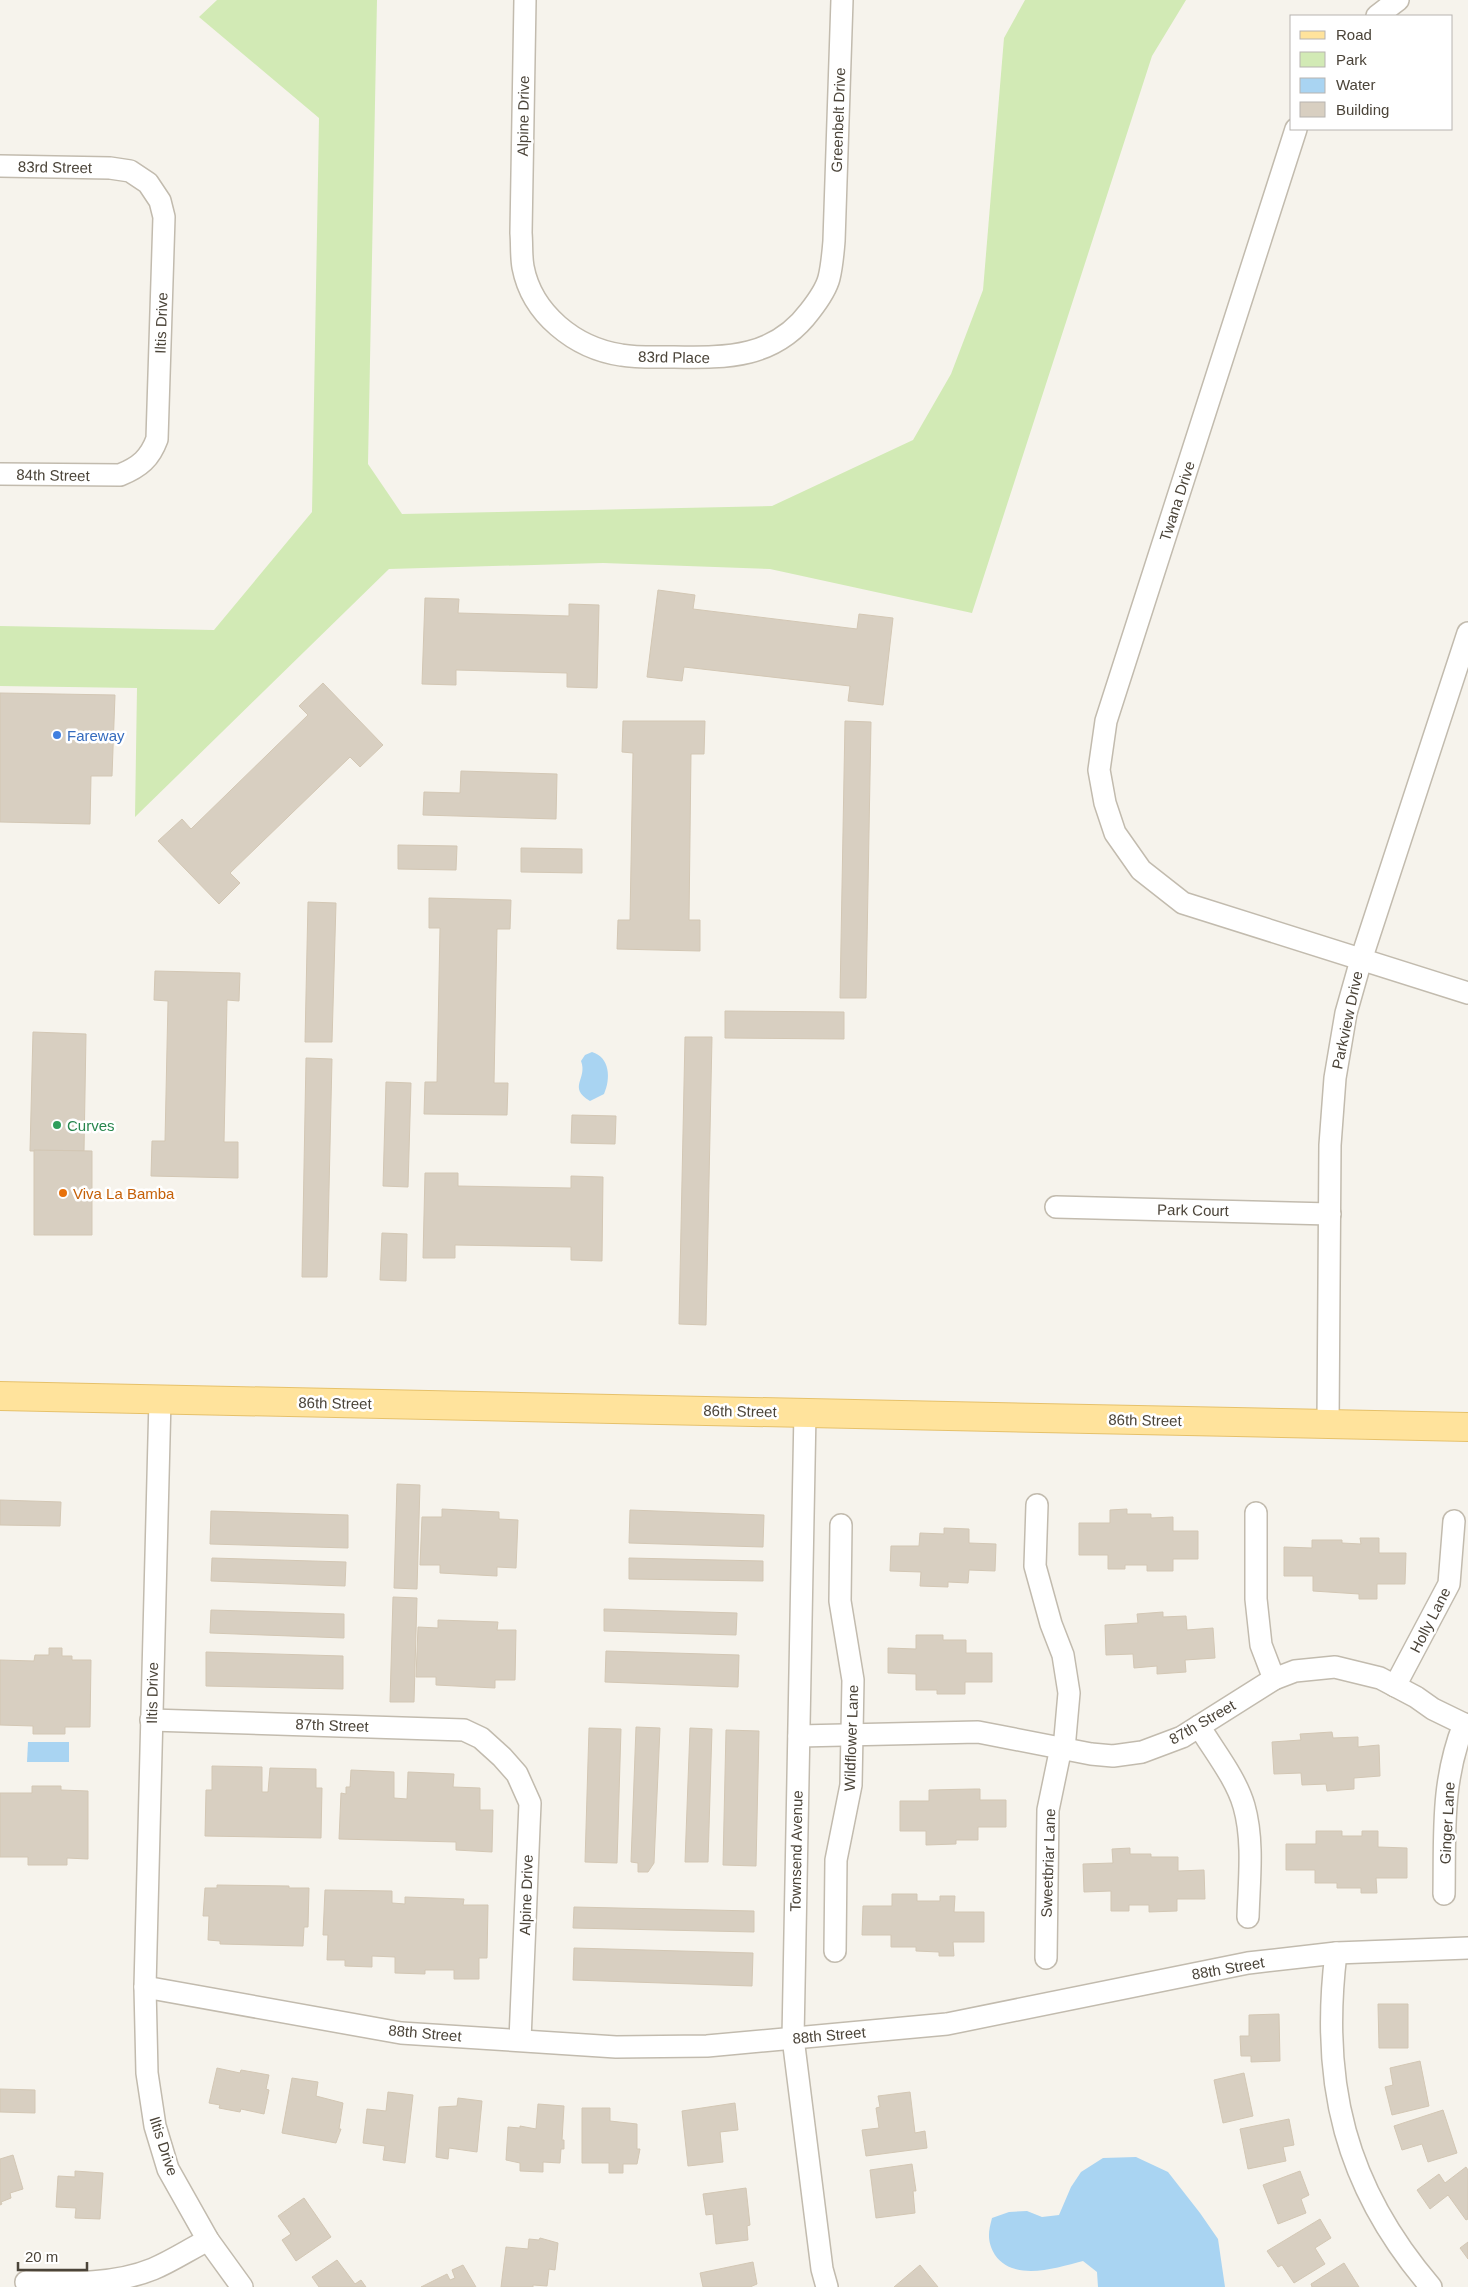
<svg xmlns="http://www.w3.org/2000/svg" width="1468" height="2287" viewBox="0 0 1468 2287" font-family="Helvetica,sans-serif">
  <rect width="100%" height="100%" fill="#f6f3ec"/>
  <polygon fill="#d2eab5" points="217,0 377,0 368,464 402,514 772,506 913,440 951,374 983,290 1004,38 1025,0 1186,0 1152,56 972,613 770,569 603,563 389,569 135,817 137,688 0,686 0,626 214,630 312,512 319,118 199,17"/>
  <g fill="#a9d4f2">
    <path d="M592,1052C610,1057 611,1079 604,1094L590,1101C567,1087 588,1079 581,1061L585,1055Z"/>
    <polygon points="28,1742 69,1742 69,1762 27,1762"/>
    <path d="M1136,2157L1168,2172L1200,2213L1218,2239L1225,2287H1098L1097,2272L1083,2261C1056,2268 1014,2282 995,2255C987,2241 988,2233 992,2218L1009,2212L1027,2211L1042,2217L1059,2215L1071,2187L1081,2172L1103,2158Z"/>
  </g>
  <g fill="#d8cfc1" stroke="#d3c7b4">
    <polygon points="658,590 695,595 693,609 857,629 859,614 893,618 883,705 848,701 850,686 684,667 682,681 647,677"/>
    <polygon points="425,598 459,599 458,613 569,616 569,604 599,605 597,688 567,687 567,673 456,670 456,685 422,684"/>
    <polygon points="323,683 383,745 360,767 350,757 230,873 240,883 219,904 158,841 182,819 191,829 308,715 299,706"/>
    <polygon points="0,693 115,695 112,776 91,776 90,824 0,822"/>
    <polygon points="623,721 705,721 704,754 691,754 689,920 700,920 700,951 617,949 618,920 630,920 633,753 622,752"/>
    <polygon points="845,721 871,722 866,998 840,998"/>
    <polygon points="461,771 557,774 556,819 423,815 424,792 460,793"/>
    <polygon points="398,845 457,846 456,870 398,869"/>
    <polygon points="521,848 582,849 582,873 521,872"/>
    <polygon points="429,898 511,900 510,929 497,929 494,1083 508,1083 507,1115 424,1114 425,1082 437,1082 440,928 429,928"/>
    <polygon points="308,902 336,903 332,1042 305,1042"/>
    <polygon points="155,971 240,973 239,1001 227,1000 224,1142 238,1142 238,1178 151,1176 152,1141 165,1141 168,1001 154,1000"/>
    <polygon points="725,1011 844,1012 844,1039 725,1038"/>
    <polygon points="33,1032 86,1034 84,1151 30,1151"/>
    <polygon points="685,1037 712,1037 706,1325 679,1324"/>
    <polygon points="306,1058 332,1059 327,1277 302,1277"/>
    <polygon points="386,1082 411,1083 408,1187 383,1186"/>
    <polygon points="572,1115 616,1116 615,1144 571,1143"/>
    <polygon points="34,1150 92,1151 92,1235 34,1235"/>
    <polygon points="425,1173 458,1173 458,1186 571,1188 571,1176 603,1177 602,1261 571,1260 571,1247 455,1245 455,1258 423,1258"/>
    <polygon points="382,1233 407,1234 406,1281 380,1280"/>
    <polygon points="397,1484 420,1485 417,1589 394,1588"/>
    <polygon points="0,1500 61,1502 60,1526 0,1525"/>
    <polygon points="442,1509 499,1512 499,1519 518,1520 516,1568 497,1567 497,1576 440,1573 440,1565 420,1565 422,1517 442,1517"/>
    <polygon points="1127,1509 1127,1514 1151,1514 1151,1518 1173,1517 1173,1531 1198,1531 1198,1559 1173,1559 1173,1571 1147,1571 1147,1565 1125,1565 1125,1569 1108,1569 1108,1555 1079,1555 1079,1523 1110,1523 1110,1510"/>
    <polygon points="630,1510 764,1515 763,1547 629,1543"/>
    <polygon points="211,1511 348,1515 348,1548 210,1544"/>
    <polygon points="944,1528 969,1529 969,1543 996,1544 995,1571 969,1570 968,1583 948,1582 948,1587 920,1586 921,1572 890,1571 891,1546 919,1546 920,1533 944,1534"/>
    <polygon points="1360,1538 1379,1538 1379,1553 1406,1553 1405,1584 1377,1584 1377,1599 1359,1599 1359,1594 1313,1591 1313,1576 1284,1576 1284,1547 1312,1548 1312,1540 1342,1540 1342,1543 1361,1544"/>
    <polygon points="212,1558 346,1562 345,1586 211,1581"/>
    <polygon points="629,1558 763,1561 763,1581 629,1579"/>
    <polygon points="393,1597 417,1598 414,1702 390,1702"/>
    <polygon points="604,1609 737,1613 736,1635 604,1631"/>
    <polygon points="211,1610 344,1614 344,1638 210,1633"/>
    <polygon points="1163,1612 1163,1617 1186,1616 1187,1630 1213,1628 1215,1658 1185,1660 1186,1672 1157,1674 1157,1666 1134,1668 1133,1654 1106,1655 1105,1625 1138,1623 1137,1614"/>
    <polygon points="438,1620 498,1622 497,1630 516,1630 515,1680 495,1680 495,1688 436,1685 436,1677 416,1677 418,1627 438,1628"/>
    <polygon points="916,1635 943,1635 943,1640 966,1640 966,1653 992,1653 992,1682 965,1682 965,1694 937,1694 937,1690 916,1690 916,1674 888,1673 888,1648 916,1649"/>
    <polygon points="49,1648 62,1648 62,1656 72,1656 72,1660 91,1660 90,1727 65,1727 65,1734 33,1734 33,1726 0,1725 0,1660 34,1661 35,1655 49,1655"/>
    <polygon points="606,1651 739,1655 738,1687 605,1682"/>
    <polygon points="206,1652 343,1656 343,1689 206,1686"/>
    <polygon points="636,1727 660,1728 654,1863 648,1872 638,1872 638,1863 631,1862"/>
    <polygon points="589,1728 621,1729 617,1863 585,1862"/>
    <polygon points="690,1728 712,1729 708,1862 685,1862"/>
    <polygon points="726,1730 759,1731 756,1866 723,1865"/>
    <polygon points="1332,1732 1333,1738 1358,1737 1358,1747 1379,1745 1380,1776 1354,1778 1354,1789 1327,1791 1326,1784 1302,1785 1301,1773 1274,1774 1272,1742 1301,1740 1300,1734"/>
    <polygon points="212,1766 262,1767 262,1792 268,1792 270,1768 316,1769 316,1788 322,1788 321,1838 205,1836 206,1790 212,1790"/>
    <polygon points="351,1770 394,1772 394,1798 407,1799 408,1772 454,1774 453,1787 480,1788 480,1810 493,1810 492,1852 456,1850 456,1842 339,1839 341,1793 346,1794 346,1787 350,1787"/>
    <polygon points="32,1786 61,1786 61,1790 88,1791 88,1859 67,1858 67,1865 28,1865 28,1857 0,1857 0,1793 32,1793"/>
    <polygon points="975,1789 980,1789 980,1800 1006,1800 1006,1827 978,1827 978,1840 956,1840 956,1844 926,1845 926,1831 900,1831 900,1801 929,1801 929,1790"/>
    <polygon points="1316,1831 1342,1831 1342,1836 1362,1836 1362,1831 1378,1831 1378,1847 1407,1848 1407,1878 1376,1878 1377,1893 1361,1893 1361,1888 1337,1888 1337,1883 1315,1883 1315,1870 1286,1870 1286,1844 1316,1844"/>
    <polygon points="1130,1848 1130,1854 1151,1854 1151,1857 1178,1857 1178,1871 1204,1870 1205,1899 1177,1899 1177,1911 1149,1912 1149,1905 1129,1905 1129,1911 1111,1911 1111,1891 1084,1892 1083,1864 1113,1863 1112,1849"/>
    <polygon points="217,1885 289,1886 289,1888 309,1888 308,1927 304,1927 303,1946 220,1944 220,1941 208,1940 209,1916 203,1916 205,1888 217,1888"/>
    <polygon points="325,1890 392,1891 392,1903 405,1904 405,1897 464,1899 463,1905 488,1905 487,1958 479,1958 479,1979 454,1979 454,1970 425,1970 425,1974 395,1973 395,1957 372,1956 372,1967 345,1966 345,1960 327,1960 328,1935 323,1935"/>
    <polygon points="892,1894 917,1894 917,1901 940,1901 940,1896 955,1896 954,1912 984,1912 984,1942 953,1942 954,1956 939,1956 939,1952 916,1951 916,1947 891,1947 891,1935 862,1935 863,1906 892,1906"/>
    <polygon points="574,1907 754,1911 754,1932 573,1928"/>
    <polygon points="574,1948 753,1953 752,1986 573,1980"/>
    <polygon points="1378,2004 1408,2004 1408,2048 1379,2048"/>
    <polygon points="1279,2014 1280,2061 1251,2062 1251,2056 1241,2056 1240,2036 1249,2036 1249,2015"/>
    <polygon points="1420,2061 1429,2106 1392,2115 1385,2087 1393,2085 1390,2068"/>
    <polygon points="217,2068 240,2073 241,2070 269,2075 266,2089 269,2090 264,2114 241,2109 240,2112 219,2108 220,2105 209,2103"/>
    <polygon points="1244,2073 1253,2116 1223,2123 1214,2080"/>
    <polygon points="292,2078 318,2082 316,2096 343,2103 339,2129 341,2129 336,2143 282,2133"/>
    <polygon points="0,2089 35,2090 35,2113 0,2112"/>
    <polygon points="388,2092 413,2095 405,2163 383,2160 385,2146 363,2143 367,2109 386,2111"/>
    <polygon points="910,2092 915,2133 925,2131 927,2148 866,2156 862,2130 879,2128 876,2108 880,2107 878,2096"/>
    <polygon points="458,2098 482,2101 477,2152 449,2148 448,2159 436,2157 439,2107 457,2106"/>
    <polygon points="735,2103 738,2130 720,2132 723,2162 688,2166 682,2111"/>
    <polygon points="538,2104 564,2106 562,2140 564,2140 564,2149 561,2149 560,2163 543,2162 543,2172 520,2171 520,2163 506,2160 508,2127 520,2128 520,2126 536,2129"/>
    <polygon points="582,2108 610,2108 610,2121 637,2124 637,2149 640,2149 637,2164 623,2164 623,2173 609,2173 609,2163 582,2163"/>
    <polygon points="1443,2110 1457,2153 1428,2162 1422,2144 1402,2150 1394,2126"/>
    <polygon points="1289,2119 1294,2145 1283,2147 1286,2161 1248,2169 1240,2129"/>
    <polygon points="13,2155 23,2189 10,2193 11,2198 1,2202 2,2204 0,2205 0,2159"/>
    <polygon points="912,2164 916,2191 913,2191 915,2213 876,2218 870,2170"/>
    <polygon points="1466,2167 1468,2170 1468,2219 1466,2220 1448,2195 1430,2209 1417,2190 1439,2174 1445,2183"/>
    <polygon points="75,2171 103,2173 100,2219 75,2218 76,2208 56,2207 58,2176 75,2177"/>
    <polygon points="1300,2171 1309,2195 1301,2199 1306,2213 1278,2224 1263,2185"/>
    <polygon points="746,2188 750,2225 747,2226 748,2240 716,2244 713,2214 706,2215 703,2194"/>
    <polygon points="304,2198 331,2237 296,2261 282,2240 291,2234 278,2216"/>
    <polygon points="1320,2219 1331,2238 1315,2248 1325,2264 1294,2283 1282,2265 1278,2267 1267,2251"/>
    <polygon points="540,2238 558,2243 555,2270 549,2269 547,2286 533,2285 533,2287 501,2287 506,2247 528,2249 529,2239 539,2240"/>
    <polygon points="1468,2242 1468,2259 1460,2248"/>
    <polygon points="337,2260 355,2284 361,2280 366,2287 319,2287 312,2277"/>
    <polygon points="753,2262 757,2284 750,2287 703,2287 700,2273"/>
    <polygon points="1344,2263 1359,2287 1312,2287 1311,2284"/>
    <polygon points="463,2265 476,2287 421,2287 447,2274 450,2280 455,2278 452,2270"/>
    <polygon points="920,2265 938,2287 894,2287"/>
  </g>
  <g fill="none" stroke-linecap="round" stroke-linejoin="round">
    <g stroke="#c2bbae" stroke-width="24">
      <g id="minor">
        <path d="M525,0L521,233C522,244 521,256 523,267C532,314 575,348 621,355C638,358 656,357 674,357C728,358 775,358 810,311C817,302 826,290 829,278C832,266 833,253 834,241L842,0"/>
        <polyline points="1377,16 1398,0"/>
        <polyline points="1296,129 1106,721 1099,770 1105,803 1115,833 1141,870 1183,903 1468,993"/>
        <path d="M0,166L110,168L130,171L148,183L160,201L164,217L157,439C150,458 140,467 120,475L0,474"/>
        <polyline points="1056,1207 1330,1214"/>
        <polyline points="160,1399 145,1987 147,2073 155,2126 168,2169 208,2240 242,2287"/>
        <polyline points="805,1412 793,2038 822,2269 827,2287"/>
        <polyline points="1328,1424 1330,1145 1335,1078 1346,1013 1361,960 1468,633"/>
        <polyline points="1037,1505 1035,1566 1051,1624 1063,1655 1069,1693 1064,1749 1059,1757 1048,1810 1046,1958"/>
        <polyline points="1256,1513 1256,1599 1261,1645 1274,1679"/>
        <polyline points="1395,1686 1449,1584 1454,1521"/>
        <polyline points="151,1720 464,1730 481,1738 502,1757 517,1774 530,1803 520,2040"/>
        <path d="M1199,1726C1214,1751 1236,1778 1244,1806C1254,1841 1249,1882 1248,1917"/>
        <polyline points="799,1736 978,1732 1091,1754 1113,1756 1142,1752 1182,1737 1274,1679 1295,1671 1335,1667 1380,1678 1416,1697 1433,1709 1468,1726"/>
        <path d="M1444,1894C1445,1833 1441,1782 1464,1724"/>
        <polyline points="835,1951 836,1860 851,1785 853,1680 840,1601 841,1525"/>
        <path d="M1336,1953C1320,2083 1345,2187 1431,2287"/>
        <polyline points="145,1987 401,2033 616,2047 707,2046 947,2024 1248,1963 1336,1953 1468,1948"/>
        <path d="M26,2282C68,2283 114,2285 153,2269C172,2261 190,2249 208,2240"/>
      </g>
    </g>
    <g stroke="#e6c16a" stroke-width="30">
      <polyline id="primary" points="0,1396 1468,1427"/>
    </g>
    <use href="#minor" stroke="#fff" stroke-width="21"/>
    <use href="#primary" stroke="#ffe39c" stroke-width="28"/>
  </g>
  <circle fill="#3f7fe0" stroke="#fff" stroke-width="2" cx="57" cy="735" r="5"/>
  <circle fill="#2e9e5b" stroke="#fff" stroke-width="2" cx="57" cy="1125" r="5"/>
  <circle fill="#e8710a" stroke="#fff" stroke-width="2" cx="63" cy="1193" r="5"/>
  <g text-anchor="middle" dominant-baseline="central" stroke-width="5" stroke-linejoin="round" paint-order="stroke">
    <g font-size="15" fill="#4b4439" stroke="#fff">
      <text transform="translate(523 116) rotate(-89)">Alpine Drive</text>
      <text transform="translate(838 120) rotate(-88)">Greenbelt Drive</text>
      <text transform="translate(55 167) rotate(1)">83rd Street</text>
      <text transform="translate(161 323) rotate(-88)">Iltis Drive</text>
      <text transform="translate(674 357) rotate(1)">83rd Place</text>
      <text transform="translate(53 475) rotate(1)">84th Street</text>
      <text transform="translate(1177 501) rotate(-72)">Twana Drive</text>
      <text transform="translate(1347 1020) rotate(-78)">Parkview Drive</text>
      <text transform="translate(1193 1210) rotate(1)">Park Court</text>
      <text transform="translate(335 1403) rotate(1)">86th Street</text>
      <text transform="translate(740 1411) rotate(1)">86th Street</text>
      <text transform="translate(1145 1420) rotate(1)">86th Street</text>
      <text transform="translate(1430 1620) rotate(-63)">Holly Lane</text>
      <text transform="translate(152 1693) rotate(-89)">Iltis Drive</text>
      <text transform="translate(1202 1722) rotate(-30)">87th Street</text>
      <text transform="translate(332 1725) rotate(2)">87th Street</text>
      <text transform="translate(851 1738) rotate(-88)">Wildflower Lane</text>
      <text transform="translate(1447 1823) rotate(-87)">Ginger Lane</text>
      <text transform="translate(796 1851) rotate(-89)">Townsend Avenue</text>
      <text transform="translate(1048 1863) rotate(-88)">Sweetbriar Lane</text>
      <text transform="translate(526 1895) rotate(-88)">Alpine Drive</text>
      <text transform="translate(1228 1968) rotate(-10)">88th Street</text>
      <text transform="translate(425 2033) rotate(5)">88th Street</text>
      <text transform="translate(829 2035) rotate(-5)">88th Street</text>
      <text transform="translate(164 2146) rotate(72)">Iltis Drive</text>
    </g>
    <g font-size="15" fill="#366cbe" stroke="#fff" text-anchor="start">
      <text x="67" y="735">Fareway</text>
    </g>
    <g font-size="15" fill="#27864d" stroke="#fff" text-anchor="start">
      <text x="67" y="1125">Curves</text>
    </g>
    <g font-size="15" fill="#c56008" stroke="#fff" text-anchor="start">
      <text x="73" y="1193">Viva La Bamba</text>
    </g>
  </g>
  <rect x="1290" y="15" width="162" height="115" fill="#ffffff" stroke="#b7b4b0"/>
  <rect x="1300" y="31" width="25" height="8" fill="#ffe39c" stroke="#b7b4b0"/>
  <text x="1336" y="40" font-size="15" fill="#4b4439">Road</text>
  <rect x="1300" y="52" width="25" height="15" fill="#d2eab5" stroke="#b7b4b0"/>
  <text x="1336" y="65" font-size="15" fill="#4b4439">Park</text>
  <rect x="1300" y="78" width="25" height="15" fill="#a9d4f2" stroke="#b7b4b0"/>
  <text x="1336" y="90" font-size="15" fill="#4b4439">Water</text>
  <rect x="1300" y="102" width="25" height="15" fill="#d8cfc1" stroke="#b7b4b0"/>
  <text x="1336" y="115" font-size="15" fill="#4b4439">Building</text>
  <path d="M18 2262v8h69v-8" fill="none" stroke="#4b4439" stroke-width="2.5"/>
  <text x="25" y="2262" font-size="15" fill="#4b4439" stroke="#ffffff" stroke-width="4" paint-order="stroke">20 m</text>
</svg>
